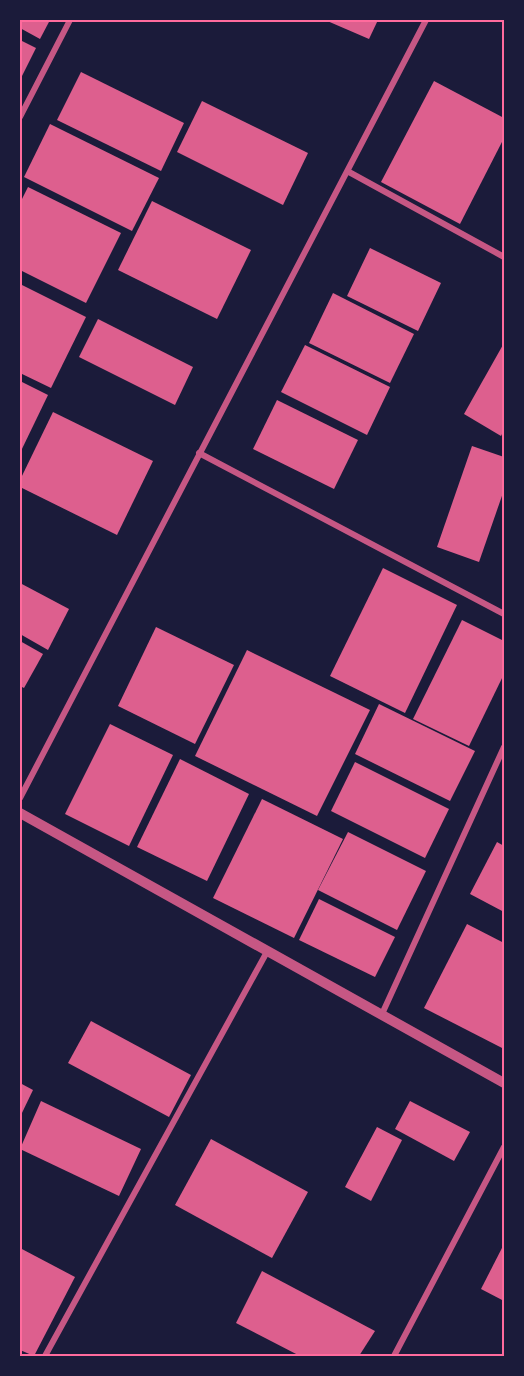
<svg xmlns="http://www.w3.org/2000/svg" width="524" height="1376" viewBox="0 0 524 1376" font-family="Signika,sans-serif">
  <rect width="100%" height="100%" fill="#1b1b3a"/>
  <g fill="#dd5f8e">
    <polygon points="20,20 50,20 40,39 20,28"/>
    <polygon points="325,20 378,20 369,39"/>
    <polygon points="20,40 36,48 20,80"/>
    <polygon points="81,72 184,123 161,171 57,120"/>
    <polygon points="434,81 504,118 504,138 460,224 381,182"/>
    <polygon points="202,101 308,153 283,205 177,152"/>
    <polygon points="50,124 159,178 132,231 24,177"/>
    <polygon points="28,187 121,233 86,303 20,270 20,203"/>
    <polygon points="152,201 251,250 217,319 118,270"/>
    <polygon points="370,248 441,283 418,331 347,296"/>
    <polygon points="20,284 86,317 51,388 20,373"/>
    <polygon points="333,293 414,334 390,383 309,343"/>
    <polygon points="98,319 193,367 175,405 79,357"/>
    <polygon points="504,343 504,430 501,436 464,414"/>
    <polygon points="305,345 390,387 367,435 281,392"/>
    <polygon points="20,381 48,395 20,453"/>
    <polygon points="277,400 358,440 334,489 253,449"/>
    <polygon points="53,412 153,461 117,535 20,487 20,480"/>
    <polygon points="472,446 504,457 504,490 479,562 437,547"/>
    <polygon points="383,568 457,605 405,713 330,676"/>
    <polygon points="20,583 69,609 48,650 20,634"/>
    <polygon points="462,620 504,641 504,674 469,746 413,719"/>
    <polygon points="156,627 234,665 195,744 118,706"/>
    <polygon points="20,641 43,654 24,688 20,686"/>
    <polygon points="247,650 370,710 317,816 195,756"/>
    <polygon points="379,704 475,751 450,801 355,754"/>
    <polygon points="110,724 173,755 129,846 65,814"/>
    <polygon points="180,759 249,794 207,881 137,847"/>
    <polygon points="355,762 449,809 425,858 331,811"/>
    <polygon points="262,799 343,839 294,938 213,898"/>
    <polygon points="348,832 426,871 397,930 318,890"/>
    <polygon points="497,842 504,846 504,912 470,894"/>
    <polygon points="319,899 395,937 375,977 299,940"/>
    <polygon points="467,924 504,943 504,1049 424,1008"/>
    <polygon points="91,1021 191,1075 169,1117 68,1063"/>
    <polygon points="20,1083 33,1090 20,1117"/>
    <polygon points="41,1101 141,1149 119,1196 20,1149"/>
    <polygon points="410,1101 470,1132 454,1161 395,1129"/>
    <polygon points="377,1127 402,1140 371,1201 345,1187"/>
    <polygon points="211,1139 308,1192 272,1258 175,1205"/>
    <polygon points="504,1244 504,1301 481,1289"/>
    <polygon points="20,1248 75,1277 34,1356 20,1350"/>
    <polygon points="262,1271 375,1331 359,1356 300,1356 236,1323"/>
  </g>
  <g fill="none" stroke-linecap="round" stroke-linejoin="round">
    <g stroke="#c65784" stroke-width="6">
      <polyline points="20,117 70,20"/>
      <polyline points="349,172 504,257"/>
      <polyline points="199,453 504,614"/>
      <polyline points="20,798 426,20"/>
      <polyline points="382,1014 504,747"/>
      <polyline points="45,1356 268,950"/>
      <polyline points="394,1356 504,1147"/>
    </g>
    <polyline stroke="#c65784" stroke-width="10" points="20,813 504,1083"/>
  </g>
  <rect width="524" height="1376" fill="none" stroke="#1b1b3a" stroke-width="42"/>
  <rect x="21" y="21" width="482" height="1334" fill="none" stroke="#ff6b9d" stroke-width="2"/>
</svg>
